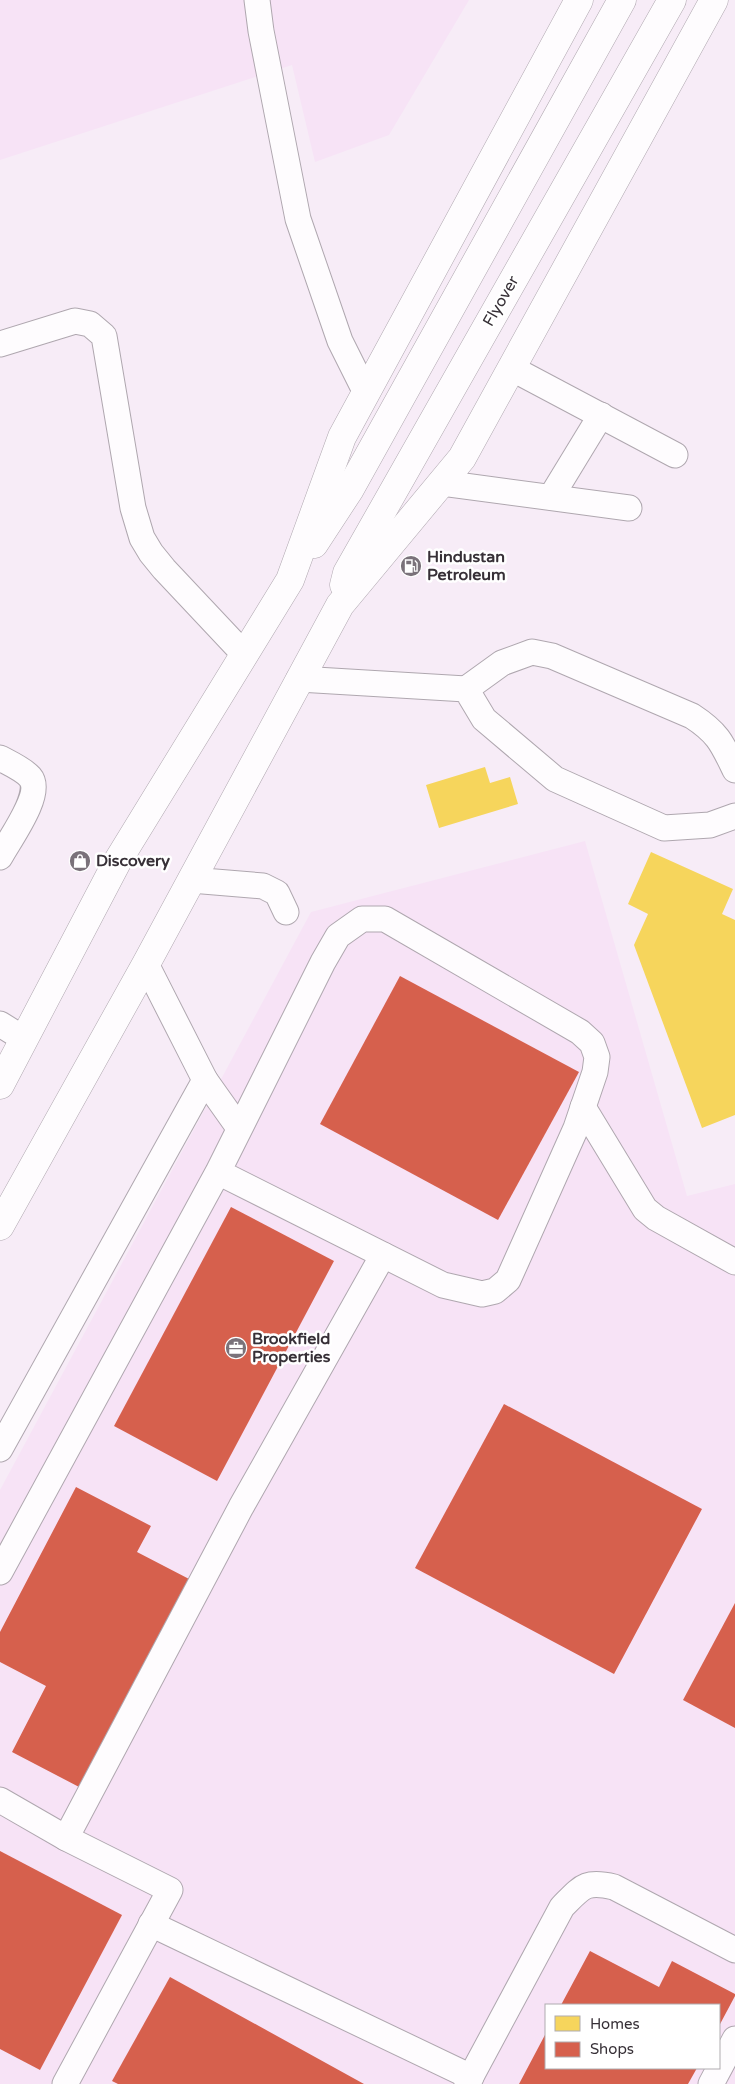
<svg xmlns="http://www.w3.org/2000/svg" width="735" height="2084" viewBox="0 0 735 2084" font-family="'Varela Round',sans-serif">
  <rect width="100%" height="100%" fill="#f7ecf7"/>
  <g fill="#f7e3f6" fill-rule="evenodd">
    <polygon points="0,0 469,0 389,135 315,162 292,65 0,160"/>
    <path d="M585,841L687,1196L735,1184V2084H0V1490L311,912ZM546,2005H719V2068H546Z"/>
  </g>
  <g fill="#f6d55c">
    <polygon points="485,767 490,783 510,777 518,804 439,828 426,785"/>
    <polygon points="651,852 733,889 722,914 735,920 735,1115 702,1128 634,945 648,914 628,904"/>
  </g>
  <g fill="#d6604d">
    <polygon points="400,976 579,1072 498,1220 320,1124"/>
    <polygon points="231,1207 334,1261 217,1481 114,1426"/>
    <polygon points="504,1404 702,1509 614,1674 415,1568"/>
    <polygon points="76,1487 151,1526 137,1552 191,1580 81,1788 12,1752 46,1686 0,1662 0,1632"/>
    <polygon points="735,1603 735,1728 683,1700"/>
    <polygon points="0,1851 122,1915 40,2070 0,2049"/>
    <polygon points="590,1951 659,1987 672,1961 735,1994 735,1996 719,2026 719,2005 561,2005"/>
    <polygon points="170,1977 364,2084 118,2084 112,2081"/>
    <polygon points="546,2033 546,2068 697,2068 688,2084 519,2084"/>
  </g>
  <g fill="none" stroke-linecap="round" stroke-linejoin="round">
    <g stroke="#afa7af" stroke-width="27">
      <g id="minor">
        <polyline points="257,0 261,31 298,219 340,341 366,393"/>
        <polyline points="0,344 75,321 90,324 104,336 133,508 142,538 151,553 164,569 243,653"/>
        <polyline points="511,368 675,455"/>
        <polyline points="442,483 629,508"/>
        <polyline points="551,497 601,415"/>
        <polyline points="299,679 466,689 484,719 555,779 664,828 710,825 735,816"/>
        <path d="M466,689L502,663L532,652L552,656L692,716C718,733 722,743 735,770"/>
        <path d="M0,758C9,763 23,769 30,777C44,793 9,840 0,857"/>
        <polyline points="191,880 263,886 277,893 286,912"/>
        <polyline points="146,964 205,1080 239,1128"/>
        <polyline points="0,1024 24,1039"/>
        <polyline points="583,1107 645,1209 656,1218 735,1262"/>
        <polyline points="0,1449 205,1080"/>
        <polyline points="0,1572 218,1172 323,962 338,936 362,919 385,919 580,1032 592,1043 597,1057 595,1072 576,1128 508,1280 495,1291 482,1294 443,1285 218,1172"/>
        <polyline points="0,1800 66,1838 170,1890 65,2084"/>
        <polyline points="66,1838 241,1507 383,1255"/>
        <polyline points="151,1924 471,2077"/>
        <path d="M467,2084L562,1907C582,1887 585,1880 614,1887L735,1950"/>
        <polyline points="711,2084 735,2039"/>
      </g>
    </g>
    <g stroke="#afa7af" stroke-width="29">
      <g id="major">
        <polyline points="314,544 350,489 622,0"/>
        <polyline points="344,585 347,573 672,0"/>
        <polyline points="0,1085 117,862 290,580 342,437 579,0"/>
        <polyline points="0,1226 146,964 340,605 462,458 714,0"/>
      </g>
    </g>
    <use href="#minor" stroke="#fefcfe" stroke-width="25"/>
    <use href="#major" stroke="#fefcfe" stroke-width="28"/>
  </g>
  <defs>
    <g id="fuel-disc" transform="scale(1.125)"><circle r="9.5" fill="#7a727a" stroke="#fff"/><path d="M-5.5-6h7V0h2V4h1.3V-2.5L3-4.5l.8-.8L6-3V5H2.5V1h-1V6h-7ZM-4.2-4.7v3.2H.2V-4.7Z" fill="#fff"/></g>
    <g id="shop-disc" transform="scale(1.125)"><circle r="9.5" fill="#7a727a" stroke="#fff"/><path d="M-5-2.5h2.3a2.7 3.5 0 0 1 5.4 0H5L5.5 6h-11ZM-1.5-2.5h3a1.5 2.3 0 0 0-3 0Z" fill="#fff"/></g>
    <g id="office-disc" transform="scale(1.125)"><circle r="9.5" fill="#7a727a" stroke="#fff"/><path d="M-6-3h4V-5.5h4V-3h4V5H-6ZM-1-4.5V-3h2v-1.5ZM-6 0V1H6V0Z" fill="#fff"/></g>
  </defs>
  <g fill-rule="evenodd">
    <use href="#fuel-disc" x="411" y="566"/>
    <use href="#shop-disc" x="80" y="861"/>
    <use href="#office-disc" x="236" y="1348"/>
  </g>
  <g text-anchor="middle" dominant-baseline="central" stroke-width="5" stroke-linejoin="round" paint-order="stroke">
    <g font-size="16" fill="#373037" stroke="#fff">
      <text transform="translate(501 301) rotate(-60)">Flyover</text>
    </g>
    <g font-size="16" font-weight="bold" fill="#373037" stroke="#fff" text-anchor="start">
      <text x="427" y="557">Hindustan<tspan x="427" dy="18">Petroleum</tspan></text>
      <text x="96" y="861">Discovery</text>
      <text x="252" y="1339">Brookfield<tspan x="252" dy="18">Properties</tspan></text>
    </g>
  </g>
  <rect x="545" y="2004" width="175" height="65" fill="#ffffff" stroke="#afacaf"/>
  <rect x="555" y="2016" width="25" height="15" fill="#f6d55c" stroke="#afacaf"/>
  <text x="590" y="2029" font-size="15" fill="#373037">Homes</text>
  <rect x="555" y="2042" width="25" height="15" fill="#d6604d" stroke="#afacaf"/>
  <text x="590" y="2054" font-size="15" fill="#373037">Shops</text>
</svg>
